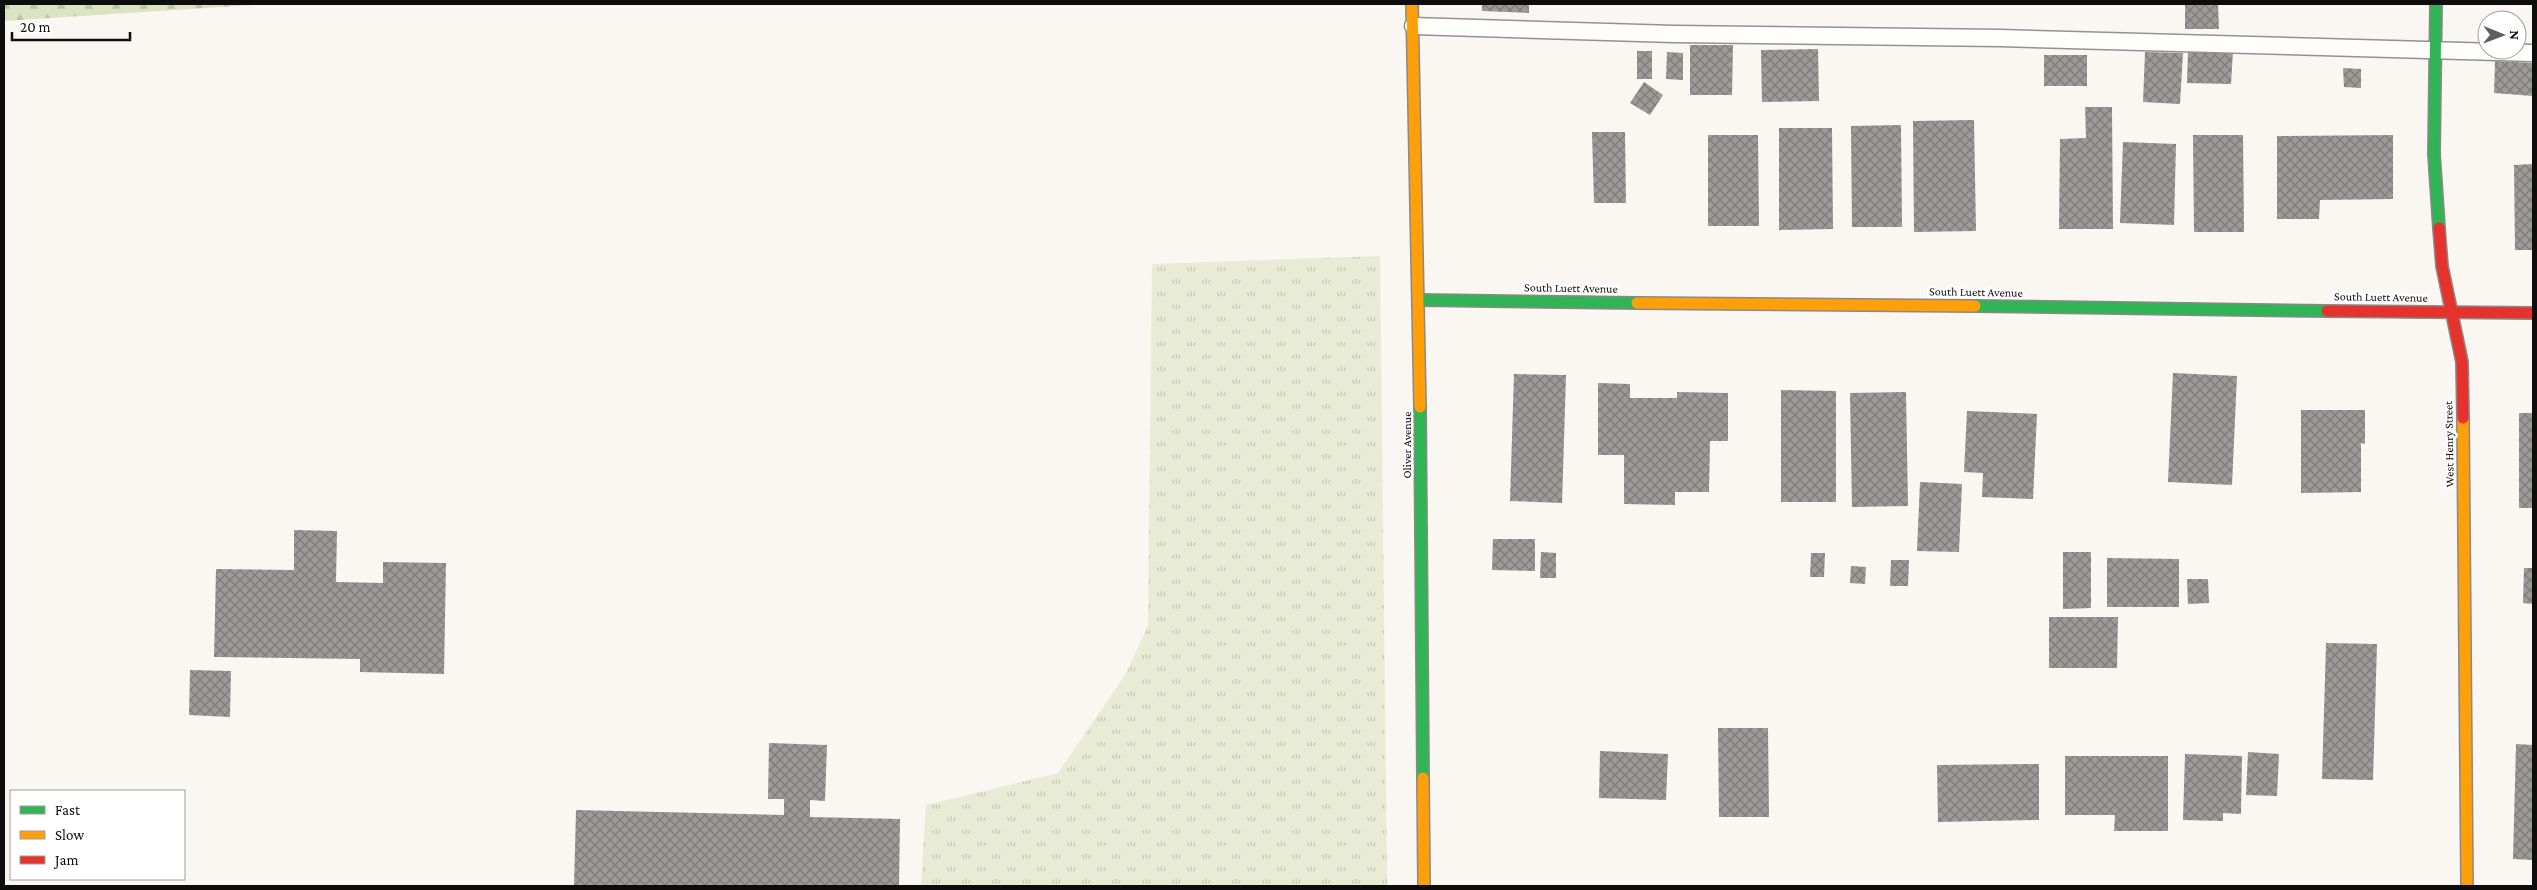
<svg xmlns="http://www.w3.org/2000/svg" width="2537" height="890" viewBox="0 0 2537 890" font-family="'Crimson Pro',serif">
  <defs>
    <pattern id="grass-tufts" width="24" height="20" patternUnits="userSpaceOnUse" patternTransform="scale(1.25)"><rect width="24" height="20" fill="#e8ecd4"/><path d="M3 7l-1-3M5 7V3M7 7l1-3M15 17l-1-3M17 17v-4M19 17l1-3" fill="none" stroke="#c6c9b5"/></pattern>
    <pattern id="forest-firs" width="22" height="20" patternUnits="userSpaceOnUse" patternTransform="scale(1.25)"><rect width="22" height="20" fill="#dbe3c3"/><path d="M5 1l3.5 6h-7zM16 11l3.5 6h-7z" fill="#bbc2a6"/></pattern>
    <pattern id="building-cross-hatch" width="8" height="8" patternUnits="userSpaceOnUse" patternTransform="scale(1.25)"><rect width="8" height="8" fill="#9d9a97"/><path d="M0 0l8 8M0 8l8-8" fill="none" stroke="#7e7c7a"/></pattern>
  </defs>
  <rect width="100%" height="100%" fill="#faf6f2"/>
  <polygon fill="url(#grass-tufts)" points="1380,256 1387,886 921,886 926,805 1058,773 1125,675 1148,626 1152,264"/>
  <polygon fill="url(#forest-firs)" points="4,4 267,4 4,21"/>
  <g fill="url(#building-cross-hatch)">
    <polygon points="1482,4 1529,4 1529,13 1482,11"/>
    <polygon points="2185,4 2218,4 2219,29 2185,29"/>
    <polygon points="1690,45 1733,45 1732,95 1690,95"/>
    <polygon points="1818,49 1819,101 1762,102 1761,50"/>
    <polygon points="2188,50 2233,51 2231,84 2187,83"/>
    <rect x="1637" y="51" width="15" height="28"/>
    <polygon points="1667,52 1683,53 1683,80 1666,79"/>
    <polygon points="2145,52 2183,53 2180,104 2143,102"/>
    <rect x="2044" y="55" width="43" height="31"/>
    <polygon points="2495,61 2533,63 2533,96 2494,93"/>
    <polygon points="2343,68 2361,69 2361,88 2344,87"/>
    <polygon points="1644,82 1663,95 1650,115 1630,103"/>
    <polygon points="2085,107 2112,107 2113,229 2059,229 2060,139 2086,138"/>
    <polygon points="1974,120 1976,231 1914,232 1913,121"/>
    <polygon points="1901,125 1902,227 1852,227 1851,126"/>
    <polygon points="1779,128 1832,128 1833,229 1779,230"/>
    <polygon points="1592,132 1625,132 1626,203 1594,203"/>
    <polygon points="1708,135 1758,135 1759,226 1708,226"/>
    <polygon points="2193,135 2243,135 2244,232 2194,232"/>
    <polygon points="2393,135 2393,199 2320,200 2319,219 2277,219 2277,136"/>
    <polygon points="2123,142 2176,144 2174,225 2120,223"/>
    <polygon points="2533,164 2533,250 2515,250 2514,165"/>
    <polygon points="2173,373 2237,376 2232,485 2168,482"/>
    <polygon points="1514,374 1566,375 1562,503 1510,501"/>
    <polygon points="1598,383 1630,384 1630,398 1677,398 1677,392 1728,393 1728,441 1710,441 1709,492 1675,492 1675,505 1624,504 1624,455 1598,455"/>
    <polygon points="1781,390 1836,391 1836,502 1781,502"/>
    <polygon points="1906,392 1908,506 1852,507 1850,393"/>
    <polygon points="2301,410 2365,410 2365,444 2361,443 2361,492 2301,493"/>
    <polygon points="1967,411 2037,414 2033,499 1982,497 1983,473 1964,472"/>
    <rect x="2519" y="413" width="14" height="95"/>
    <polygon points="1920,482 1962,484 1959,552 1917,551"/>
    <polygon points="294,530 337,531 336,582 383,583 383,562 446,563 444,674 360,672 360,659 214,657 216,569 294,570"/>
    <polygon points="1493,539 1535,539 1535,571 1492,570"/>
    <polygon points="1541,552 1556,553 1556,578 1540,578"/>
    <polygon points="2063,552 2091,552 2091,608 2063,609"/>
    <polygon points="1811,553 1825,553 1824,577 1810,577"/>
    <polygon points="2107,558 2179,559 2179,607 2107,607"/>
    <polygon points="1891,560 1909,560 1908,586 1890,586"/>
    <polygon points="1851,566 1866,567 1865,584 1850,583"/>
    <polygon points="2524,568 2533,568 2533,604 2523,603"/>
    <polygon points="2187,579 2208,579 2209,603 2188,604"/>
    <polygon points="2049,617 2118,617 2117,668 2049,668"/>
    <polygon points="2326,643 2377,644 2373,780 2322,779"/>
    <polygon points="190,670 231,671 230,717 189,715"/>
    <polygon points="1718,728 1768,728 1769,817 1719,817"/>
    <polygon points="769,743 827,745 825,801 810,800 810,817 900,819 899,886 574,886 576,810 784,815 784,799 768,799"/>
    <polygon points="2516,744 2533,745 2533,860 2513,859"/>
    <polygon points="1600,751 1668,754 1666,800 1599,798"/>
    <polygon points="2248,752 2279,754 2277,796 2246,795"/>
    <polygon points="2185,754 2242,756 2241,814 2223,813 2223,821 2183,820"/>
    <polygon points="2065,756 2168,756 2168,831 2114,831 2115,815 2065,815"/>
    <polygon points="2039,764 2039,820 1938,822 1937,765"/>
  </g>
  <g fill="none" stroke-linecap="round" stroke-linejoin="round">
    <g stroke="#949290" stroke-width="19">
      <polyline id="lane" points="1413,26 1674,34 2000,38 2533,53"/>
    </g>
    <g stroke="#8a8987" stroke-width="14">
      <g id="fast">
        <polyline points="2436,4 2434,154 2439,228"/>
        <polyline points="1419,300 1637,303"/>
        <polyline points="1975,306 2327,311"/>
        <polyline points="1420,407 1423,778"/>
      </g>
    </g>
    <g stroke="#8a8987" stroke-width="14">
      <g id="slow">
        <polyline points="1412,4 1420,407"/>
        <polyline points="1637,303 1975,306"/>
        <polyline points="2463,418 2467,886"/>
        <polyline points="1423,778 1424,886"/>
      </g>
    </g>
    <g stroke="#8a8987" stroke-width="14">
      <g id="jam">
        <polyline points="2439,228 2442,266 2462,362 2463,418"/>
        <polyline points="2327,311 2533,313"/>
      </g>
    </g>
    <use href="#lane" stroke="#fefefd" stroke-width="16"/>
    <use href="#fast" stroke="#30b455" stroke-width="11"/>
    <use href="#slow" stroke="#ff9f0a" stroke-width="11"/>
    <use href="#jam" stroke="#e5322d" stroke-width="11"/>
  </g>
  <g text-anchor="middle" dominant-baseline="central" stroke-width="5" stroke-linejoin="round" paint-order="stroke">
    <g font-size="12" fill="#0d0d0d" stroke="#fff">
      <text transform="translate(1571 288) rotate(1)">South Luett Avenue</text>
      <text transform="translate(1976 292) rotate(1)">South Luett Avenue</text>
      <text transform="translate(2381 297) rotate(1)">South Luett Avenue</text>
      <text transform="translate(2449 444) rotate(-91)">West Henry Street</text>
      <text transform="translate(1407 445) rotate(-90)">Oliver Avenue</text>
    </g>
  </g>
  <rect width="2537" height="890" fill="none" stroke="#0d0d0d" stroke-width="10"/>
  <rect x="10" y="790" width="175" height="90" fill="#ffffff" stroke="#9e9e9e"/>
  <rect x="20" y="806" width="25" height="8" fill="#30b455" stroke="#9e9e9e"/>
  <text x="55" y="815" font-size="15" fill="#0d0d0d">Fast</text>
  <rect x="20" y="831" width="25" height="8" fill="#ff9f0a" stroke="#9e9e9e"/>
  <text x="55" y="840" font-size="15" fill="#0d0d0d">Slow</text>
  <rect x="20" y="856" width="25" height="8" fill="#e5322d" stroke="#9e9e9e"/>
  <text x="55" y="865" font-size="15" fill="#0d0d0d">Jam</text>
  <g transform="translate(2502 35) rotate(91)"><circle r="24" fill="#ffffff" stroke="#9e9e9e"/>
  <path d="M0-4L9 19L0 12L-9 19Z" fill="#605f5d"/>
  <text y="-8" font-size="14" font-weight="bold" text-anchor="middle" fill="#0d0d0d">N</text>
  </g>
  <path d="M12 32v8h118v-8" fill="none" stroke="#0d0d0d" stroke-width="2.5"/>
  <text x="20" y="32" font-size="15" fill="#0d0d0d" stroke="#ffffff" stroke-width="4" paint-order="stroke">20 m</text>
</svg>
